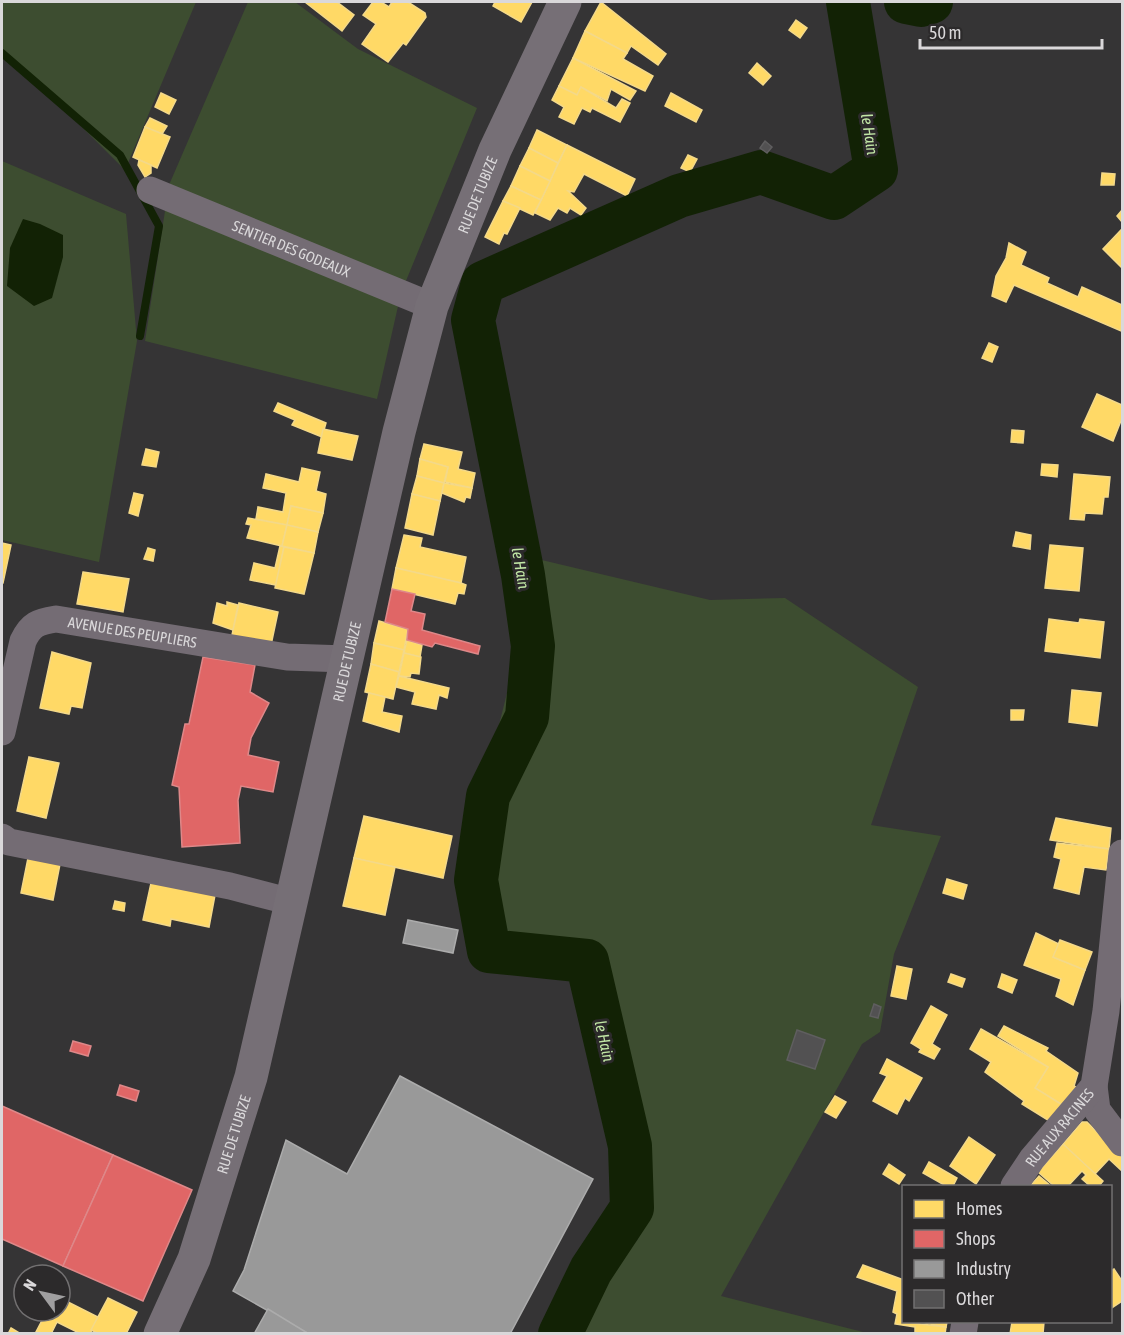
<svg xmlns="http://www.w3.org/2000/svg" width="1124" height="1335" viewBox="0 0 1124 1335" font-family="'Asap Condensed',sans-serif">
  <rect width="100%" height="100%" fill="#353435"/>
  <g fill="#3d4d30">
    <polygon points="2,2 196,2 125,170 37,82 2,56"/>
    <polygon points="248,2 295,2 358,49 477,108 401,293 377,399 145,341 169,185"/>
    <polygon points="2,161 126,214 137,341 99,562 2,540"/>
    <polygon points="500,550 710,600 785,598 918,687 871,825 941,836 894,954 880,1032 862,1044 721,1296 867,1333 577,1333 603,1283 638,1239 645,1180 589,947 544,943 475,963 467,853 517,653"/>
  </g>
  <polygon fill="#122205" points="23,219 40,224 63,235 63,257 52,298 34,306 7,286 10,248"/>
  <g fill="#ffd966" stroke="#f4d989" stroke-width="1.5">
    <polygon points="305,2 337,2 354,15 342,31"/>
    <polygon points="373,2 381,2 389,7 392,2 408,2 425,13 426,17 406,45 403,43 388,62 362,44 376,24 363,15"/>
    <polygon points="495,2 532,2 521,22 493,6"/>
    <polygon points="601,2 666,54 658,65 631,46 627,53 585,31"/>
    <polygon points="796,20 807,28 800,38 789,30"/>
    <polygon points="585,31 627,53 623,59 653,76 645,91 573,58"/>
    <polygon points="573,58 636,91 630,100 611,89 607,101 581,87 577,95 559,86"/>
    <polygon points="757,63 771,76 763,85 749,73"/>
    <polygon points="559,86 577,95 581,87 616,108 622,99 630,103 620,122 592,108 590,112 582,108 574,124 559,117 564,107 552,100"/>
    <polygon points="161,93 176,100 169,114 155,107"/>
    <polygon points="671,93 702,110 696,122 665,106"/>
    <polygon points="150,118 167,126 162,134 145,127"/>
    <polygon points="145,127 170,137 157,168 133,157"/>
    <polygon points="537,130 567,145 558,163 529,148"/>
    <polygon points="567,145 635,179 627,196 584,174 574,192 568,191 586,208 581,215 570,208 567,213 558,208 550,220 535,213"/>
    <polygon points="529,148 558,163 550,181 520,166"/>
    <polygon points="688,155 697,159 690,172 681,168"/>
    <polygon points="139,160 151,165 151,173 145,177 138,165"/>
    <polygon points="520,166 550,181 541,200 511,186"/>
    <polygon points="1102,173 1115,174 1114,185 1101,185"/>
    <polygon points="511,186 541,200 533,215 503,201"/>
    <polygon points="503,201 520,208 507,234 504,233 499,244 485,237"/>
    <polygon points="1122,210 1122,222 1117,216"/>
    <polygon points="1122,229 1122,268 1103,249"/>
    <polygon points="1009,243 1026,252 1021,265 1049,278 1047,283 1078,297 1082,287 1122,305 1121,331 1014,285 1006,302 992,296 996,276 1006,258"/>
    <polygon points="989,343 998,347 992,362 982,358"/>
    <polygon points="1097,394 1122,405 1122,418 1113,441 1082,427"/>
    <polygon points="278,403 326,423 322,437 292,425 295,420 274,411"/>
    <polygon points="323,429 358,436 352,460 318,453"/>
    <polygon points="1012,430 1024,431 1023,443 1011,442"/>
    <polygon points="424,444 462,452 458,469 475,473 472,488 445,482 448,467 420,459"/>
    <polygon points="146,449 159,452 156,467 142,465"/>
    <polygon points="420,459 448,467 444,483 417,476"/>
    <polygon points="1042,464 1058,465 1057,477 1041,475"/>
    <polygon points="302,468 320,472 316,491 326,494 323,513 291,506 287,525 256,519 258,507 283,512 286,493 263,488 266,474 299,482"/>
    <polygon points="1074,474 1110,477 1108,497 1104,497 1102,514 1085,513 1084,520 1070,519"/>
    <polygon points="417,476 444,483 440,501 412,494"/>
    <polygon points="444,483 472,488 470,498 466,497 464,502 442,493"/>
    <polygon points="134,493 143,495 138,516 129,513"/>
    <polygon points="412,494 440,501 433,535 405,528"/>
    <polygon points="291,506 323,513 318,532 287,525"/>
    <polygon points="248,518 287,525 282,546 247,538 251,525 246,524"/>
    <polygon points="287,525 318,532 314,553 282,546"/>
    <polygon points="1016,532 1031,535 1030,549 1013,546"/>
    <polygon points="404,535 422,538 420,547 466,557 461,583 396,568"/>
    <polygon points="2,543 11,545 3,583 2,583"/>
    <polygon points="1050,545 1083,548 1079,591 1045,588"/>
    <polygon points="280,546 284,547 276,585 250,580 254,563 275,568"/>
    <polygon points="284,547 314,553 304,594 275,588"/>
    <polygon points="148,548 155,550 153,561 144,559"/>
    <polygon points="396,568 461,583 466,585 464,594 458,593 455,604 392,589"/>
    <polygon points="83,572 129,579 123,612 77,604"/>
    <polygon points="227,602 238,605 233,630 213,623 217,603 227,606"/>
    <polygon points="239,603 278,612 271,645 232,635"/>
    <polygon points="1049,619 1079,623 1080,619 1104,622 1100,658 1045,651"/>
    <polygon points="379,621 408,629 404,650 374,643"/>
    <polygon points="407,640 422,645 420,657 404,653"/>
    <polygon points="374,643 404,650 399,672 371,664"/>
    <polygon points="52,652 91,663 82,708 71,706 69,714 40,708"/>
    <polygon points="404,653 421,657 419,674 411,673 410,677 399,676"/>
    <polygon points="371,664 399,672 393,699 365,692"/>
    <polygon points="399,676 449,688 447,698 439,695 436,709 412,704 415,692 396,687"/>
    <polygon points="1072,690 1101,693 1097,726 1069,722"/>
    <polygon points="369,693 385,697 382,712 402,716 399,732 363,721"/>
    <polygon points="1011,710 1024,710 1023,720 1011,720"/>
    <polygon points="29,757 59,763 46,818 17,811"/>
    <polygon points="364,816 452,836 443,878 354,858"/>
    <polygon points="1056,818 1111,828 1109,849 1050,840"/>
    <polygon points="1057,843 1109,849 1106,870 1084,867 1079,894 1054,888 1061,859 1054,857"/>
    <polygon points="28,858 60,864 53,900 21,893"/>
    <polygon points="354,858 395,867 385,915 343,906"/>
    <polygon points="947,879 967,885 963,899 943,893"/>
    <polygon points="151,883 215,895 209,927 171,919 170,926 143,920"/>
    <polygon points="115,901 125,903 124,911 113,909"/>
    <polygon points="1036,933 1059,944 1053,957 1085,970 1073,1005 1056,996 1061,979 1024,965"/>
    <polygon points="1060,940 1092,952 1085,970 1053,957"/>
    <polygon points="897,966 912,969 906,999 891,996"/>
    <polygon points="951,974 965,979 962,987 948,982"/>
    <polygon points="1002,974 1017,980 1012,993 998,987"/>
    <polygon points="931,1006 947,1015 932,1044 940,1049 934,1059 919,1052 921,1049 911,1043"/>
    <polygon points="1004,1026 1048,1048 1046,1051 1078,1073 1074,1086 1076,1087 1064,1106 1035,1088 1048,1067 998,1036"/>
    <polygon points="981,1029 1048,1067 1035,1088 1064,1106 1051,1122 1022,1104 1024,1101 985,1072 991,1062 970,1049"/>
    <polygon points="887,1059 922,1078 909,1101 905,1098 897,1114 873,1101 887,1076 880,1073"/>
    <polygon points="835,1096 846,1102 836,1118 825,1112"/>
    <polygon points="1082,1122 1087,1122 1122,1157 1122,1171 1109,1159 1095,1174 1063,1144"/>
    <polygon points="969,1137 995,1155 976,1184 950,1166"/>
    <polygon points="1063,1144 1103,1181 1099,1186 1090,1186 1082,1179 1086,1175 1082,1171 1068,1186 1054,1186 1038,1172"/>
    <polygon points="929,1162 957,1178 953,1186 946,1186 923,1173"/>
    <polygon points="889,1164 905,1175 899,1184 883,1174"/>
    <polygon points="1039,1176 1051,1186 1030,1186"/>
    <polygon points="863,1265 904,1280 904,1322 946,1327 945,1334 915,1334 915,1327 895,1324 897,1314 893,1312 897,1291 857,1277"/>
    <polygon points="1114,1269 1122,1281 1122,1301 1110,1309 1110,1271"/>
    <polygon points="60,1298 98,1317 90,1334 81,1334 57,1322 51,1334 36,1332 47,1311 60,1311"/>
    <polygon points="108,1298 137,1312 126,1334 99,1334 91,1330"/>
    <polygon points="920,1322 947,1322 946,1327"/>
    <polygon points="1012,1322 1044,1322 1043,1334 1010,1334"/>
    <polygon points="11,1328 21,1334 8,1334"/>
  </g>
  <g fill="#e06666" stroke="#de8889" stroke-width="1.5">
    <polygon points="392,589 415,594 411,611 425,614 422,630 480,646 478,654 435,643 432,647 407,640 408,629 385,622"/>
    <polygon points="203,657 255,665 250,692 269,703 251,738 248,755 279,762 273,792 241,786 238,800 240,843 182,847 179,787 172,785 185,724 189,724"/>
    <polygon points="73,1041 91,1046 88,1056 70,1051"/>
    <polygon points="120,1085 139,1091 136,1101 117,1095"/>
    <polygon points="2,1106 113,1155 63,1266 2,1239"/>
    <polygon points="113,1155 192,1190 143,1301 63,1266"/>
  </g>
  <g fill="#999" stroke="#acacac" stroke-width="1.5">
    <polygon points="408,920 458,930 453,953 403,943"/>
    <polygon points="400,1076 593,1179 510,1334 309,1334 233,1291 244,1270 286,1140 347,1174"/>
    <polygon points="268,1309 309,1334 254,1334"/>
  </g>
  <g fill="none" stroke-linecap="round" stroke-linejoin="round">
    <polyline stroke="#122205" stroke-width="8" points="2,53 120,155 159,226 140,336"/>
    <g stroke="#122205" stroke-width="44">
      <polyline points="906,2 921,5 931,2"/>
      <polyline points="560,1334 591,1270 632,1208 630,1146 587,961 489,951 476,880 488,796 527,717 533,646 523,575 473,320 483,283 679,196 761,172 834,198 876,170 848,2"/>
    </g>
  </g>
  <g fill="#525152" stroke="#5f5e5f" stroke-width="1.5">
    <polygon points="765,141 772,147 767,153 760,148"/>
    <polygon points="874,1004 881,1007 878,1018 870,1016"/>
    <polygon points="797,1030 825,1040 815,1069 787,1060"/>
  </g>
  <g fill="none" stroke-linecap="round" stroke-linejoin="round">
    <g stroke="#746c74" stroke-width="27">
      <path id="s1" d="M150,190L432,306"/>
      <path id="s2" d="M2,732L23,641C31,624 38,622 56,619L287,657L346,659"/>
      <polyline points="2,837 9,842 230,886 292,902"/>
      <polyline points="1094,1086 1097,1110 1122,1143"/>
      <path id="s3" d="M1014,1186L1032,1159L1094,1086L1106,1011L1122,853"/>
      <polyline points="963,1334 965,1322"/>
    </g>
    <path stroke="#766f76" stroke-width="33" id="s4" d="M160,1334L194,1259L251,1077L399,432L432,306L495,150L565,2"/>
  </g>
  <g text-anchor="middle" dominant-baseline="central" stroke-width="6" stroke-linejoin="round" paint-order="stroke">
    <g font-size="15" fill="#dad8da" stroke="#2c2a2b">
      <text stroke="none"><textPath href="#s4" startOffset="1185">RUE DE TUBIZE</textPath></text>
      <text stroke="none"><textPath href="#s1" startOffset="153">SENTIER DES GODEAUX</textPath></text>
      <text stroke="none"><textPath href="#s2" startOffset="213">AVENUE DES PEUPLIERS</textPath></text>
      <text stroke="none"><textPath href="#s4" startOffset="699">RUE DE TUBIZE</textPath></text>
      <text stroke="none"><textPath href="#s3" startOffset="74">RUE AUX RACINES</textPath></text>
      <text stroke="none"><textPath href="#s4" startOffset="213">RUE DE TUBIZE</textPath></text>
    </g>
    <g font-size="16" font-style="italic" fill="#c1e6a5" stroke="#2c2a2b">
      <text transform="translate(870 134) rotate(81)">le Hain</text>
      <text transform="translate(521 568) rotate(80)">le Hain</text>
      <text transform="translate(605 1041) rotate(77)">le Hain</text>
    </g>
  </g>
  <rect width="1124" height="1335" fill="none" stroke="#dad8da" stroke-width="6"/>
  <rect x="902" y="1185" width="210" height="138" fill="#2c2a2b" stroke="#727071" stroke-width="1.5"/>
  <rect x="914" y="1200" width="30" height="18" fill="#ffd966" stroke="#727071" stroke-width="1.5"/>
  <text x="956" y="1215" font-size="18" fill="#dad8da">Homes</text>
  <rect x="914" y="1230" width="30" height="18" fill="#e06666" stroke="#727071" stroke-width="1.5"/>
  <text x="956" y="1245" font-size="18" fill="#dad8da">Shops</text>
  <rect x="914" y="1260" width="30" height="18" fill="#999999" stroke="#727071" stroke-width="1.5"/>
  <text x="956" y="1275" font-size="18" fill="#dad8da">Industry</text>
  <rect x="914" y="1290" width="30" height="18" fill="#525152" stroke="#727071" stroke-width="1.5"/>
  <text x="956" y="1305" font-size="18" fill="#dad8da">Other</text>
  <g transform="translate(42 1293) rotate(303)"><circle r="28" fill="#2c2a2b" stroke="#727071" stroke-width="1.5"/>
  <path d="M0-4.5L10 22L0 15L-10 22Z" fill="#a09fa0"/>
  <text y="-9" font-size="16" font-weight="bold" text-anchor="middle" fill="#dad8da">N</text>
  </g>
  <path d="M920 39v9h182v-9" fill="none" stroke="#dad8da" stroke-width="3"/>
  <text x="929" y="39" font-size="18" fill="#dad8da" stroke="#2c2a2b" stroke-width="4.5" paint-order="stroke">50 m</text>
</svg>
